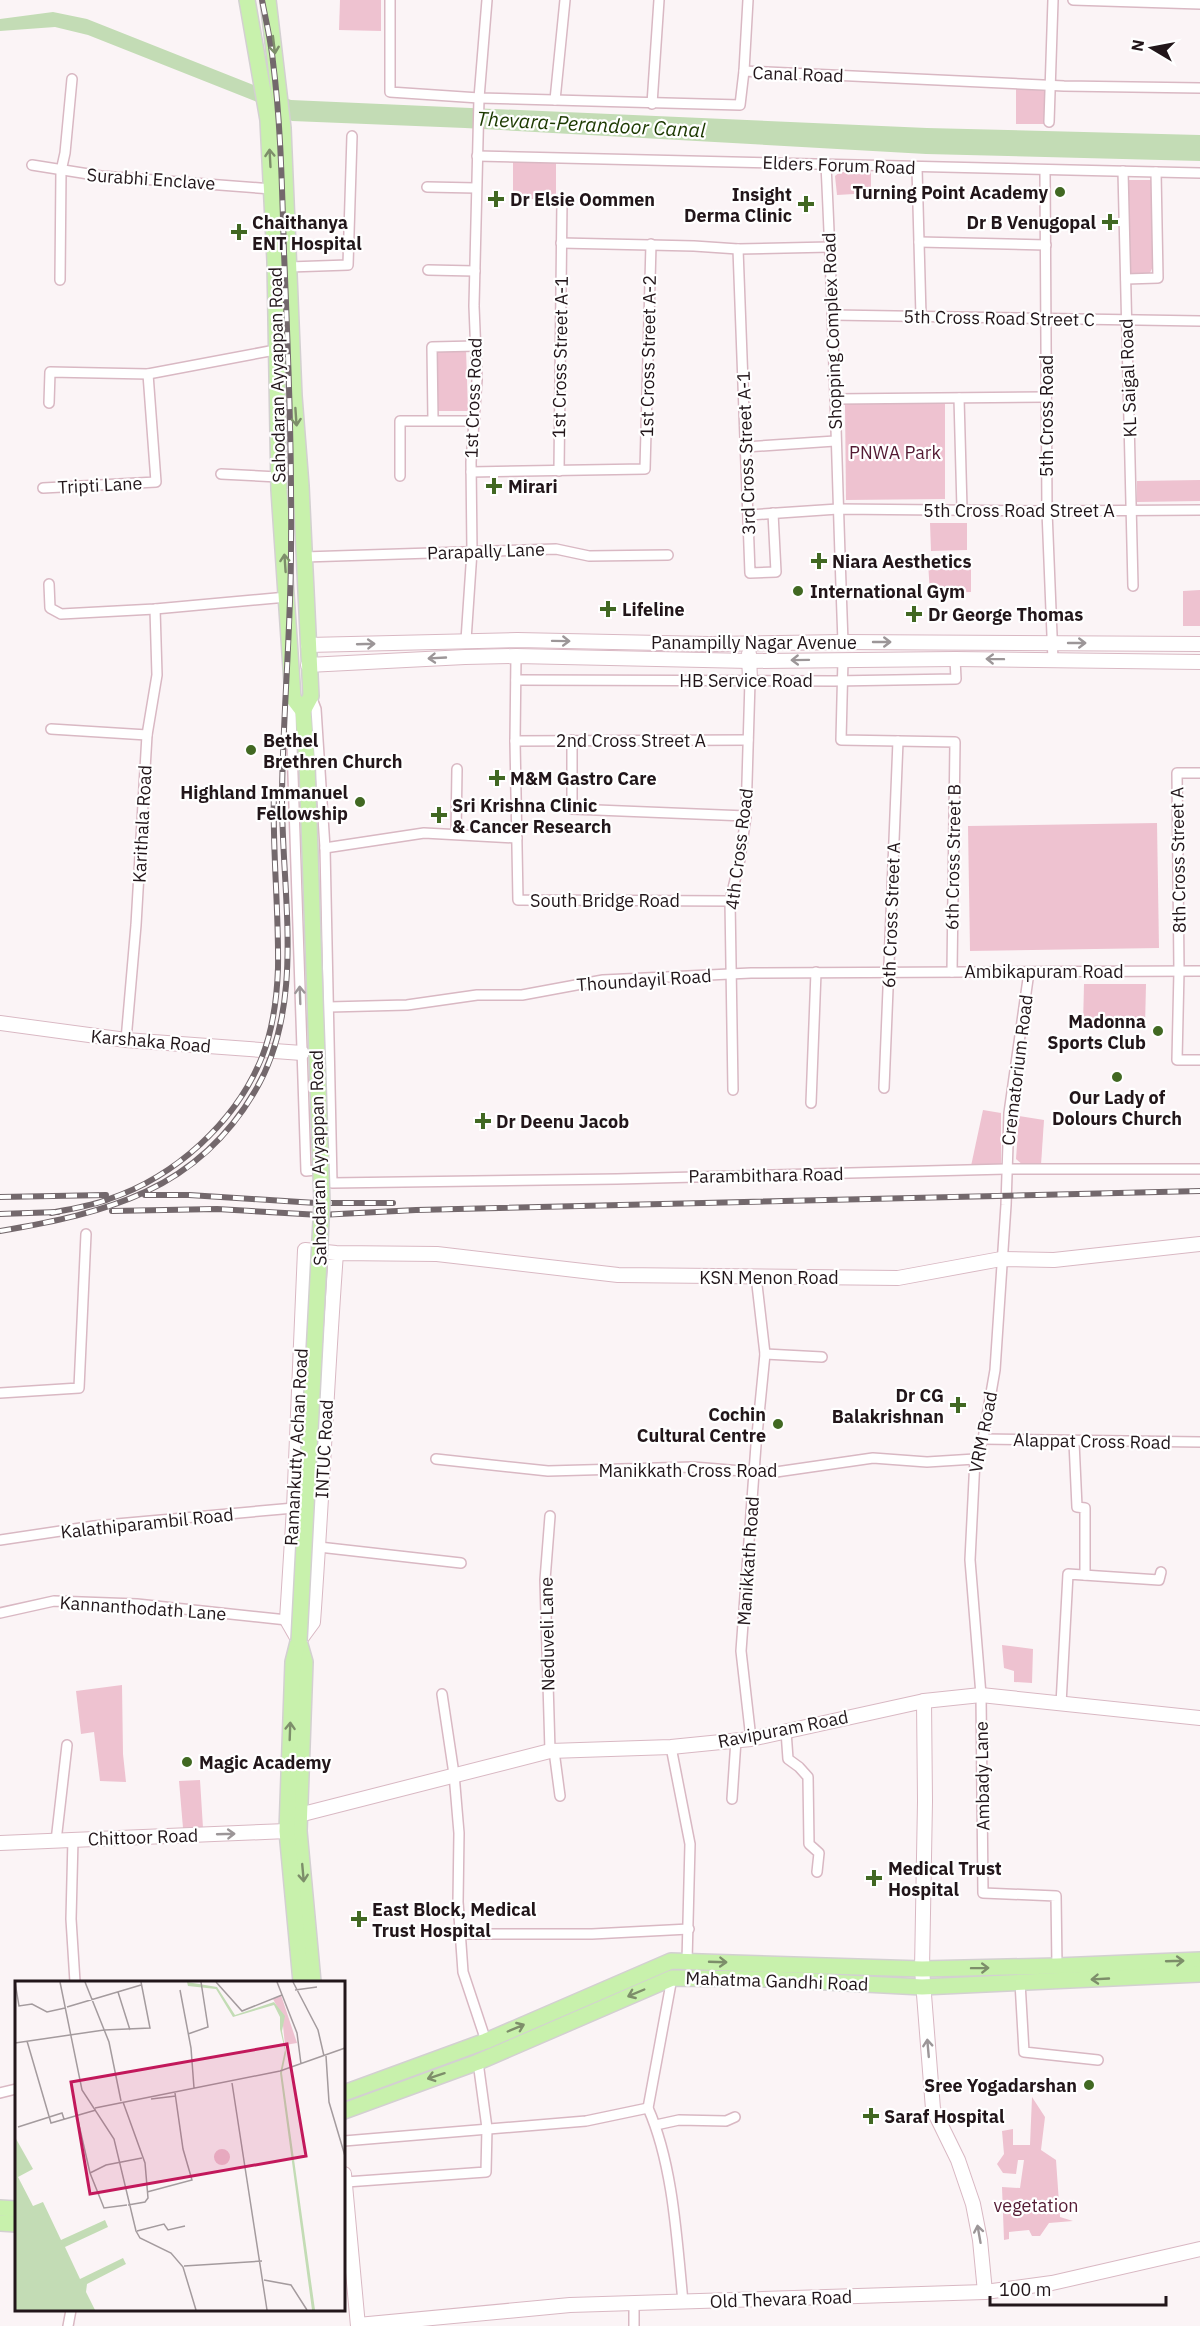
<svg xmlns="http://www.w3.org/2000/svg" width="1200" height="2326" viewBox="0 0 1200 2326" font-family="'IBM Plex Sans',sans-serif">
  <rect width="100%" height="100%" fill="#fbf4f6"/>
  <g fill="#eec2d0">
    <polygon points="340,0 381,0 381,31 339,30"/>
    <polygon points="1016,87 1047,89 1044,124 1016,124"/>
    <polygon points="513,161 556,162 556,199 513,199"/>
    <polygon points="871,171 871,193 837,195 835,176 840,172"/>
    <polygon points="1127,180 1153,180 1154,264 1150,273 1129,274"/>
    <polygon points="466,349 468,411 436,411 435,350"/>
    <polygon points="945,403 945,499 846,500 845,404"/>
    <polygon points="1200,480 1200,501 1137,502 1137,481"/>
    <polygon points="930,523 967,523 967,550 931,551"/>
    <polygon points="971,562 971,592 930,593 928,563"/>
    <polygon points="1200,590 1200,626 1183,626 1183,591"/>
    <polygon points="1157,823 1159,948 970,951 968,826"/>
    <polygon points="1084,984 1146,984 1145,1027 1083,1026"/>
    <polygon points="983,1110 1001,1113 1001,1165 971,1166"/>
    <polygon points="1019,1116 1044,1120 1041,1165 1023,1165 1016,1159"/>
    <polygon points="1002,1645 1033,1649 1032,1683 1014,1682 1014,1671 1004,1668"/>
    <polygon points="122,1685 123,1754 126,1782 100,1781 94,1732 81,1734 76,1691"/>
    <polygon points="200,1780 203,1828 183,1828 179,1781"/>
    <polygon points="1032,2097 1045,2117 1041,2150 1056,2160 1060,2217 1073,2221 1049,2223 1040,2236 1032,2236 1029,2230 1009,2232 1009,2239 1004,2240 1002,2187 1020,2188 1024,2160 1018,2160 1016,2174 1003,2173 997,2164 1004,2154 1002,2131 1013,2129 1013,2145 1030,2145"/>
  </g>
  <polygon fill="#c3dcb5" points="53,12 87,19 291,100 927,128 1200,135 1200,161 926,154 465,128 292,121 262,104 88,35 55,27 0,31 0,19"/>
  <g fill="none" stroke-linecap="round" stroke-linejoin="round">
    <g stroke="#d9b8c3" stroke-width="12">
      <g id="street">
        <polyline points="390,0 390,92 479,98 740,105 744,71 1064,86 1200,88"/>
        <polyline points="1073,0 1200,4"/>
        <polyline points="744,71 748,0"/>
        <polyline points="555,100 565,0"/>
        <polyline points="652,104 659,0"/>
        <polyline points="1049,122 1053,0"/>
        <polyline points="477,156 1200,173"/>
        <polyline points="32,165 101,176 272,189"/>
        <path d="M826,165C834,324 837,483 843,642"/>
        <polyline points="917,168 921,316"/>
        <polyline points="1045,171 1047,511 1053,660"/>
        <polyline points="1123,171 1133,586"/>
        <polyline points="427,187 476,188"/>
        <polyline points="919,242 1046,245"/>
        <polyline points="561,243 694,246 738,249 830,247"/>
        <polyline points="738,249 750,573 776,572 773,513"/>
        <polyline points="289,267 348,265 352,136"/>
        <polyline points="428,270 475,271"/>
        <polyline points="1126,279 1158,278 1156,172"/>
        <polyline points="60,280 61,171 65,153 72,79"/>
        <polyline points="833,315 1200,321"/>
        <polyline points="959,398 962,509"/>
        <polyline points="835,399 1046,397"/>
        <polyline points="49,403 50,372 148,374 275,350"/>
        <polyline points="433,420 432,347 476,346"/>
        <polyline points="745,447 835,441"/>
        <polyline points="559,471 562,201"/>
        <polyline points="471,472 645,469 651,244"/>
        <polyline points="221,474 278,477"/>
        <polyline points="400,476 400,421 475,421"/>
        <polyline points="43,488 156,482 148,374"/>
        <polyline points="749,515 838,509 1047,511 1200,510"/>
        <polyline points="304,557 556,549 589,556 668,555"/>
        <polyline points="49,584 50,608 61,614 155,609 287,597"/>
        <polyline points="466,640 472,551 471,462 477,380 474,306 479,98 487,0"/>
        <polyline points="516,656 515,741 518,900 730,901"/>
        <polyline points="843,659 841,740 955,742 952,972"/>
        <polyline points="516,680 834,681 956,679 955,659"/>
        <polyline points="311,696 316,709 325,848 332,1183 617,1179 1006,1169 1200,1169"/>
        <polyline points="293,698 291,714 306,1171 325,1169"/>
        <polyline points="51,729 147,735"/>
        <polyline points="572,740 572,809 746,816"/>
        <polyline points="515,741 748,740"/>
        <polyline points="1200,773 1177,773 1179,971 1177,1060 1200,1060"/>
        <polyline points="456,834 457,769"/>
        <polyline points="325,848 424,833 517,838"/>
        <polyline points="1029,972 1009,1113 1006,1205 995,1370 983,1439 975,1459 970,1560 981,1695 983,1893 1056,1896 1057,1966"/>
        <polyline points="329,1007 407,1005 477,995 522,995 603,980 751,973 1200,971"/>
        <polyline points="126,1040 136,925 147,735 157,675 155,609"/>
        <polyline points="884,1088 898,741"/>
        <polyline points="733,1090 730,901 740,859 746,816 750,681"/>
        <polyline points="811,1103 816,972"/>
        <polyline points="765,1354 822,1357"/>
        <polyline points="0,1393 79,1388 86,1234"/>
        <polyline points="983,1439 1200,1442"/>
        <polyline points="1074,1442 1077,1507 1085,1508 1085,1575"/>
        <polyline points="436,1459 548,1471 693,1467 754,1472 776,1472 873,1458 927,1462 975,1459"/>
        <polyline points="0,1540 94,1526 294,1508"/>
        <polyline points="319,1547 461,1563"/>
        <polyline points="0,1613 54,1601 137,1604 287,1620"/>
        <polyline points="442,1694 454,1774 459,1833 458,1902 463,1972 486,2041"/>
        <polyline points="1061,1704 1068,1574 1159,1580 1161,1572"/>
        <polyline points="786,1731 788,1759 799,1767 808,1777 809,1844 819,1853 817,1872"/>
        <polyline points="751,1739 741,1651 756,1445 765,1354 756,1276"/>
        <polyline points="671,1747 690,1844 687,1961"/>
        <polyline points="550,1751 545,1580 550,1516"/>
        <polyline points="554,1751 560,1796"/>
        <polyline points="732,1799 736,1740"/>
        <polyline points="73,1839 71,1919 75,1982"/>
        <polyline points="56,1841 67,1745"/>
        <polyline points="460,1934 592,1934 689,1929"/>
        <path d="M672,1978L648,2108C673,2164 677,2240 683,2302"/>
        <polyline points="1020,1982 1024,2052 1098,2060"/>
        <polyline points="0,2093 16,2089"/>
        <polyline points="656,2125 679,2120 726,2121 735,2117"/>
        <polyline points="344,2141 586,2121 648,2108"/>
        <polyline points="346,2182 486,2172 487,2128 478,2062"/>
        <polyline points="68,2326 71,2310"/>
        <polyline points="634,2326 634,2303"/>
      </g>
    </g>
    <g stroke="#d9b8c3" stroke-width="16">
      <g id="secondary">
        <polyline points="308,645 517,640 709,644 843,642 1200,644"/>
        <polyline points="749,654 750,681"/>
        <polyline points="308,665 465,657 516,656 750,661 955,659 1200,662"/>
        <polyline points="0,1023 126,1040 302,1053"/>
        <path d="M336,1253C327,1376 322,1499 313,1622L299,1641L287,1620L294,1508L305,1250L336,1253L437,1254L618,1275L898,1278L1001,1259L1054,1260L1200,1244"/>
        <polyline points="924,1701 925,1801 922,1969 933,2109 958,2160 973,2204 980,2240 985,2292"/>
        <polyline points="299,1815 550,1751 671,1747 751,1739 924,1701 981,1695 1200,1718"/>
        <polyline points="0,1843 287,1831"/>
        <polyline points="344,2174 358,2326"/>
        <polyline points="358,2325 570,2305 985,2292 1052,2283 1200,2249"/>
      </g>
    </g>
    <g stroke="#d3d0d1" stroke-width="18">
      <g id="primary">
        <polyline points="247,0 268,120 275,261 279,490 293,698 303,711"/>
        <polyline points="268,0 283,128 294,396 301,486 311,696 303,711 307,764"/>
        <polyline points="299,1641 305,1662 299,1831 313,1982"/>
        <polyline points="298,1642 293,1662 287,1831 301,1982"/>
        <polyline points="344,2093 486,2041 671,1961 922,1969 1057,1966 1200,1960"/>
        <polyline points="344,2111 478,2062 672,1978 770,1979 922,1987 1200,1974"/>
        <polyline points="0,2208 16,2209"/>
        <polyline points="0,2223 16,2224"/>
      </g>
    </g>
    <use href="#street" stroke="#fff" stroke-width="9"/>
    <use href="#secondary" stroke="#fff" stroke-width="14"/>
    <use href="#primary" stroke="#c8f1ac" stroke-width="15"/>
    <g stroke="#73686c" stroke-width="6">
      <g id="rail">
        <polyline points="145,1195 189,1195 316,1203 393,1203"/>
        <polyline points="0,1197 106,1195"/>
        <polyline points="112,1211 217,1209 320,1215 416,1210 1200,1191"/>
        <path d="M51,1213C70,1209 91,1206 109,1199C175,1177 236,1122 262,1057C273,1029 277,998 278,968C279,909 272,849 274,790"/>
        <polyline points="0,1214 58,1212"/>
        <path d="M0,1231C106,1213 197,1191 255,1091C307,1003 281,892 282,794C283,712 291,630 291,548C292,449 288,351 284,252C282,189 281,125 273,62C271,41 266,21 262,0"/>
      </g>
    </g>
    <use href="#rail" stroke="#fff" stroke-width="4" stroke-dasharray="11" stroke-linecap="butt"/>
    <g stroke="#d3d0d1" stroke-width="18" stroke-linecap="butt">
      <polyline id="primary-bridge" points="299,1641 322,1202 307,764"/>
    </g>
    <use href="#primary-bridge" stroke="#c8f1ac" stroke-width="15"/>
  </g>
  <defs><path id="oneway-shaft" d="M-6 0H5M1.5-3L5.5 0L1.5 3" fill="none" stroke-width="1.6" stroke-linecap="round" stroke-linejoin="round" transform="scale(1.5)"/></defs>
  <g stroke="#7d8e6a">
    <use href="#oneway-shaft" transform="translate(274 45) rotate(83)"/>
    <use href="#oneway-shaft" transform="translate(270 158) rotate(-93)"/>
    <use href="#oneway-shaft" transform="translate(296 417) rotate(86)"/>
    <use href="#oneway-shaft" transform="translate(285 563) rotate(-94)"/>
    <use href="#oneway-shaft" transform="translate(290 1731) rotate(-88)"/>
    <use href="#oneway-shaft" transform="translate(303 1873) rotate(85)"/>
    <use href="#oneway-shaft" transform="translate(1175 1961) rotate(-2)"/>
    <use href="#oneway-shaft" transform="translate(718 1962) rotate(2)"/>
    <use href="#oneway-shaft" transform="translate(980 1968) rotate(-1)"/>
    <use href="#oneway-shaft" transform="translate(1100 1979) rotate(177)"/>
    <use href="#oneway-shaft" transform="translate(636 1993) rotate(157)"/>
    <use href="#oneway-shaft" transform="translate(516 2028) rotate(-23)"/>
    <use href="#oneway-shaft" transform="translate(436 2076) rotate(162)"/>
  </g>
  <g stroke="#9c9698">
    <use href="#oneway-shaft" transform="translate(561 641) rotate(1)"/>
    <use href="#oneway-shaft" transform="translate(882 642)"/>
    <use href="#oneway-shaft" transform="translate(1077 643)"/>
    <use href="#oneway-shaft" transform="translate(366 644) rotate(-2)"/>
    <use href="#oneway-shaft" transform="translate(437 658) rotate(177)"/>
    <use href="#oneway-shaft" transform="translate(995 659) rotate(-179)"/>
    <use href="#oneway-shaft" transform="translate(800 660) rotate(179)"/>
    <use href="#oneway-shaft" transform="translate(300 995) rotate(-92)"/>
    <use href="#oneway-shaft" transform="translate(226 1834) rotate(-2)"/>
    <use href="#oneway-shaft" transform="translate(928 2048) rotate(-95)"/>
    <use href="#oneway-shaft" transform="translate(979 2234) rotate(-100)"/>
  </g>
  <g fill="#416822" stroke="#fff" stroke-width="2">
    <circle cx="1060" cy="192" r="6"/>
    <path d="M493 190h6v6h6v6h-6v6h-6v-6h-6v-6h6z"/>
    <path d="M803 195h6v6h6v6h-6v6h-6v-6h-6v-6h6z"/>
    <path d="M1107 213h6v6h6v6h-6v6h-6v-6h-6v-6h6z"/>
    <path d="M236 223h6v6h6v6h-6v6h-6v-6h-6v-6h6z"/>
    <path d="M491 477h6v6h6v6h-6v6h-6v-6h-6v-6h6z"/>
    <path d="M816 552h6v6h6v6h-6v6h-6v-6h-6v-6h6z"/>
    <circle cx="798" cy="591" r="6"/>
    <path d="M605 600h6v6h6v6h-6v6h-6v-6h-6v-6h6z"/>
    <path d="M911 605h6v6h6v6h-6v6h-6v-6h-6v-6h6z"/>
    <circle cx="251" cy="750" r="6"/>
    <path d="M494 769h6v6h6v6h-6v6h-6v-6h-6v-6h6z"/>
    <circle cx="360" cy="802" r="6"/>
    <path d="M436 806h6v6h6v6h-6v6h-6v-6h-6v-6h6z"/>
    <circle cx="1158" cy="1031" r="6"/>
    <circle cx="1117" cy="1077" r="6"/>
    <path d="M480 1112h6v6h6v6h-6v6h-6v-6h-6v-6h6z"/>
    <path d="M955 1396h6v6h6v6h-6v6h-6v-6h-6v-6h6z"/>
    <circle cx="778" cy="1424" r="6"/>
    <circle cx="187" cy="1762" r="6"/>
    <path d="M871 1869h6v6h6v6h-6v6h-6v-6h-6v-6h6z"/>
    <path d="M356 1910h6v6h6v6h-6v6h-6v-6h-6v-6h6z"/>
    <circle cx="1089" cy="2085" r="6"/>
    <path d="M868 2107h6v6h6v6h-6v6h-6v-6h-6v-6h6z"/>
  </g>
  <g text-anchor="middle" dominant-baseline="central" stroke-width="4.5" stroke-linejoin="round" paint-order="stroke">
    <g font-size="18" fill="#22161a" stroke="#fff">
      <text transform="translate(798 74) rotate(2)">Canal Road</text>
      <text transform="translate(839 165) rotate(2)">Elders Forum Road</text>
      <text transform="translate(151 179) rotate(4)">Surabhi Enclave</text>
      <text transform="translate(999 318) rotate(1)">5th Cross Road Street C</text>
      <text transform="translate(832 331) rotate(-92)">Shopping Complex Road</text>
      <text transform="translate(648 356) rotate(-89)">1st Cross Street A-2</text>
      <text transform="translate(560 357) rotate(-89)">1st Cross Street A-1</text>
      <text transform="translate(277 375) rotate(-91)">Sahodaran Ayyappan Road</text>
      <text transform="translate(1128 378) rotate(-92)">KL Saigal Road</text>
      <text transform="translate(473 398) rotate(-88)">1st Cross Road</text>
      <text transform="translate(1046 416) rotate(-90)">5th Cross Road</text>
      <text transform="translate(746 453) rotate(-92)">3rd Cross Street A-1</text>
      <text transform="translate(100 485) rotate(-3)">Tripti Lane</text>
      <text x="1019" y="510">5th Cross Road Street A</text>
      <text transform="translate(486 551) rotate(-2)">Parapally Lane</text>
      <text x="754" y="642">Panampilly Nagar Avenue</text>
      <text x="746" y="680">HB Service Road</text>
      <text x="631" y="740">2nd Cross Street A</text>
      <text transform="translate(142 824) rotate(-87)">Karithala Road</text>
      <text transform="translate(739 849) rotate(-83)">4th Cross Road</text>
      <text transform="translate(953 857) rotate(-89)">6th Cross Street B</text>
      <text transform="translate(1178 860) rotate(-91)">8th Cross Street A</text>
      <text x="605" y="900">South Bridge Road</text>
      <text transform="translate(891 915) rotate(-88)">6th Cross Street A</text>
      <text x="1044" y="971">Ambikapuram Road</text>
      <text transform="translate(644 980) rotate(-4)">Thoundayil Road</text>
      <text transform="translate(151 1041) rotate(5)">Karshaka Road</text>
      <text transform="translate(1017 1070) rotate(-83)">Crematorium Road</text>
      <text transform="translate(318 1158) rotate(-91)">Sahodaran Ayyappan Road</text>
      <text transform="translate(766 1175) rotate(-1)">Parambithara Road</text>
      <text x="769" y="1277">KSN Menon Road</text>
      <text transform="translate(983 1432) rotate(-79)">VRM Road</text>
      <text transform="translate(1092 1441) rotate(1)">Alappat Cross Road</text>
      <text transform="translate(296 1447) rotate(-87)">Ramankutty Achan Road</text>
      <text transform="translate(324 1449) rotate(-87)">INTUC Road</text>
      <text x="688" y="1470">Manikkath Cross Road</text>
      <text transform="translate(147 1523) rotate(-6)">Kalathiparambil Road</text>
      <text transform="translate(748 1561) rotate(-86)">Manikkath Road</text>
      <text transform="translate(143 1608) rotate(4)">Kannanthodath Lane</text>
      <text transform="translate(547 1634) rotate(-91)">Neduveli Lane</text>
      <text transform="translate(783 1729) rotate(-11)">Ravipuram Road</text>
      <text transform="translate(982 1776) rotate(-91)">Ambady Lane</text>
      <text transform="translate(143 1837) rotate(-2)">Chittoor Road</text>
      <text transform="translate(777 1981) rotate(2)">Mahatma Gandhi Road</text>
      <text transform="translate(781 2299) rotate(-2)">Old Thevara Road</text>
    </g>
    <g font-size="18" font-weight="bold" fill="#22161a" stroke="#fff" text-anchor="start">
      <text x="1048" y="192" text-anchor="end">Turning Point Academy</text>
      <text x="792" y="194" text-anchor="end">Insight<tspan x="792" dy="21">Derma Clinic</tspan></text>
      <text x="510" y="199">Dr Elsie Oommen</text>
      <text x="252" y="222">Chaithanya<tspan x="252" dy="21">ENT Hospital</tspan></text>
      <text x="1096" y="222" text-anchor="end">Dr B Venugopal</text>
      <text x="508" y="486">Mirari</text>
      <text x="832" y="561">Niara Aesthetics</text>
      <text x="810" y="591">International Gym</text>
      <text x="622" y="609">Lifeline</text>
      <text x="928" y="614">Dr George Thomas</text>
      <text x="263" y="740">Bethel<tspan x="263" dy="21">Brethren Church</tspan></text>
      <text x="510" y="778">M&amp;M Gastro Care</text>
      <text x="348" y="792" text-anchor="end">Highland Immanuel<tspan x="348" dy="21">Fellowship</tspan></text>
      <text x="452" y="805">Sri Krishna Clinic<tspan x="452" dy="21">&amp; Cancer Research</tspan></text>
      <text x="1146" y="1021" text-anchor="end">Madonna<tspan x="1146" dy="21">Sports Club</tspan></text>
      <text x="1117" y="1097" text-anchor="middle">Our Lady of<tspan x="1117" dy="21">Dolours Church</tspan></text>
      <text x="496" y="1121">Dr Deenu Jacob</text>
      <text x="944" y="1395" text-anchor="end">Dr CG<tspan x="944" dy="21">Balakrishnan</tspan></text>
      <text x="766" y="1414" text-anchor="end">Cochin<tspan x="766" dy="21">Cultural Centre</tspan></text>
      <text x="199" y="1762">Magic Academy</text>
      <text x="888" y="1868">Medical Trust<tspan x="888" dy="21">Hospital</tspan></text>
      <text x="372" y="1909">East Block, Medical<tspan x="372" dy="21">Trust Hospital</tspan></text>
      <text x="1077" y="2085" text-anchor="end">Sree Yogadarshan</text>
      <text x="884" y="2116">Saraf Hospital</text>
    </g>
    <g font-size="18" fill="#531a33" stroke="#fff">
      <text x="895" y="452">PNWA Park</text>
      <text x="1036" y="2205">vegetation</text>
    </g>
    <g font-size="20" font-style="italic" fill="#1c3900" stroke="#fff">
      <text transform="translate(591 124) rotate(3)">Thevara-Perandoor Canal</text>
    </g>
  </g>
  <g transform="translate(15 1981)">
    <rect width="330" height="330" fill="#fbf4f6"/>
    <path d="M266,14L282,62L270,64L267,35L258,18ZM199 176a8 8 0 1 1 16 0a8 8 0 1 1-16 0Z" fill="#eec2d0"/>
    <path d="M172,1L202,6L220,34L259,21L270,35L267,50L271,72L267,92L300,329H297L265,92L270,69L265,48V36L259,24L218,36L201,8L173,5ZM0,156L18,188L3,196L18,225L28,221L46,259L90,239L93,246L50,266L65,298L108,277L111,283L72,303L71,311L80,329H0Z" fill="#c3dcb5"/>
    <path fill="none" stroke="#a49b9e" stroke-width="1.5" d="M0,1L4,25L17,23L32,31L50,27M45,1L67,109L99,158L121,250L125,257L156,272L168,286L181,329M70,1L94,61L106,120M201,1L227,30L267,14M262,1L282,52L286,83M278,1L303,49L309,75M165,9L176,67L179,107M280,9L302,6M103,11L115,49M52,26L126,4M89,49L135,47L126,1M173,53L193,46L186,1M12,60L36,142L81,129M0,62L89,49M311,75L314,121L330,175M217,102L252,329M136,118L161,115M108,121L130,182L133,217L130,221L113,224M80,127L265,90L330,67M62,135L75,192L89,227L112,224M3,146L47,132L49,138M75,192L91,184L127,177M132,211L177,199L168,168L160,112M122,250L149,243L153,249L170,245M169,285L247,280M249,299L276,304L292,329"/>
    <path fill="#c2185b" fill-opacity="0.15" stroke="#c2185b" stroke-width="3" d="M272,63L291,175L75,213L56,101Z"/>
    <rect width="330" height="330" fill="none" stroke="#22161a" stroke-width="3"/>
  </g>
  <g transform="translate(1152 48) rotate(280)" stroke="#ffffff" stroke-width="4.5" paint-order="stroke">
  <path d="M0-4.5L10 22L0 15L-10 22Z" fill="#22161a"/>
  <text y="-9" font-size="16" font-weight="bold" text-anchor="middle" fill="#22161a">N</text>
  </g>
  <path d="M990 2296v9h176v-9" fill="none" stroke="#22161a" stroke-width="3"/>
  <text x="999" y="2296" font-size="18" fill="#22161a" stroke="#ffffff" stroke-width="4.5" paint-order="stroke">100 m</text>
</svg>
